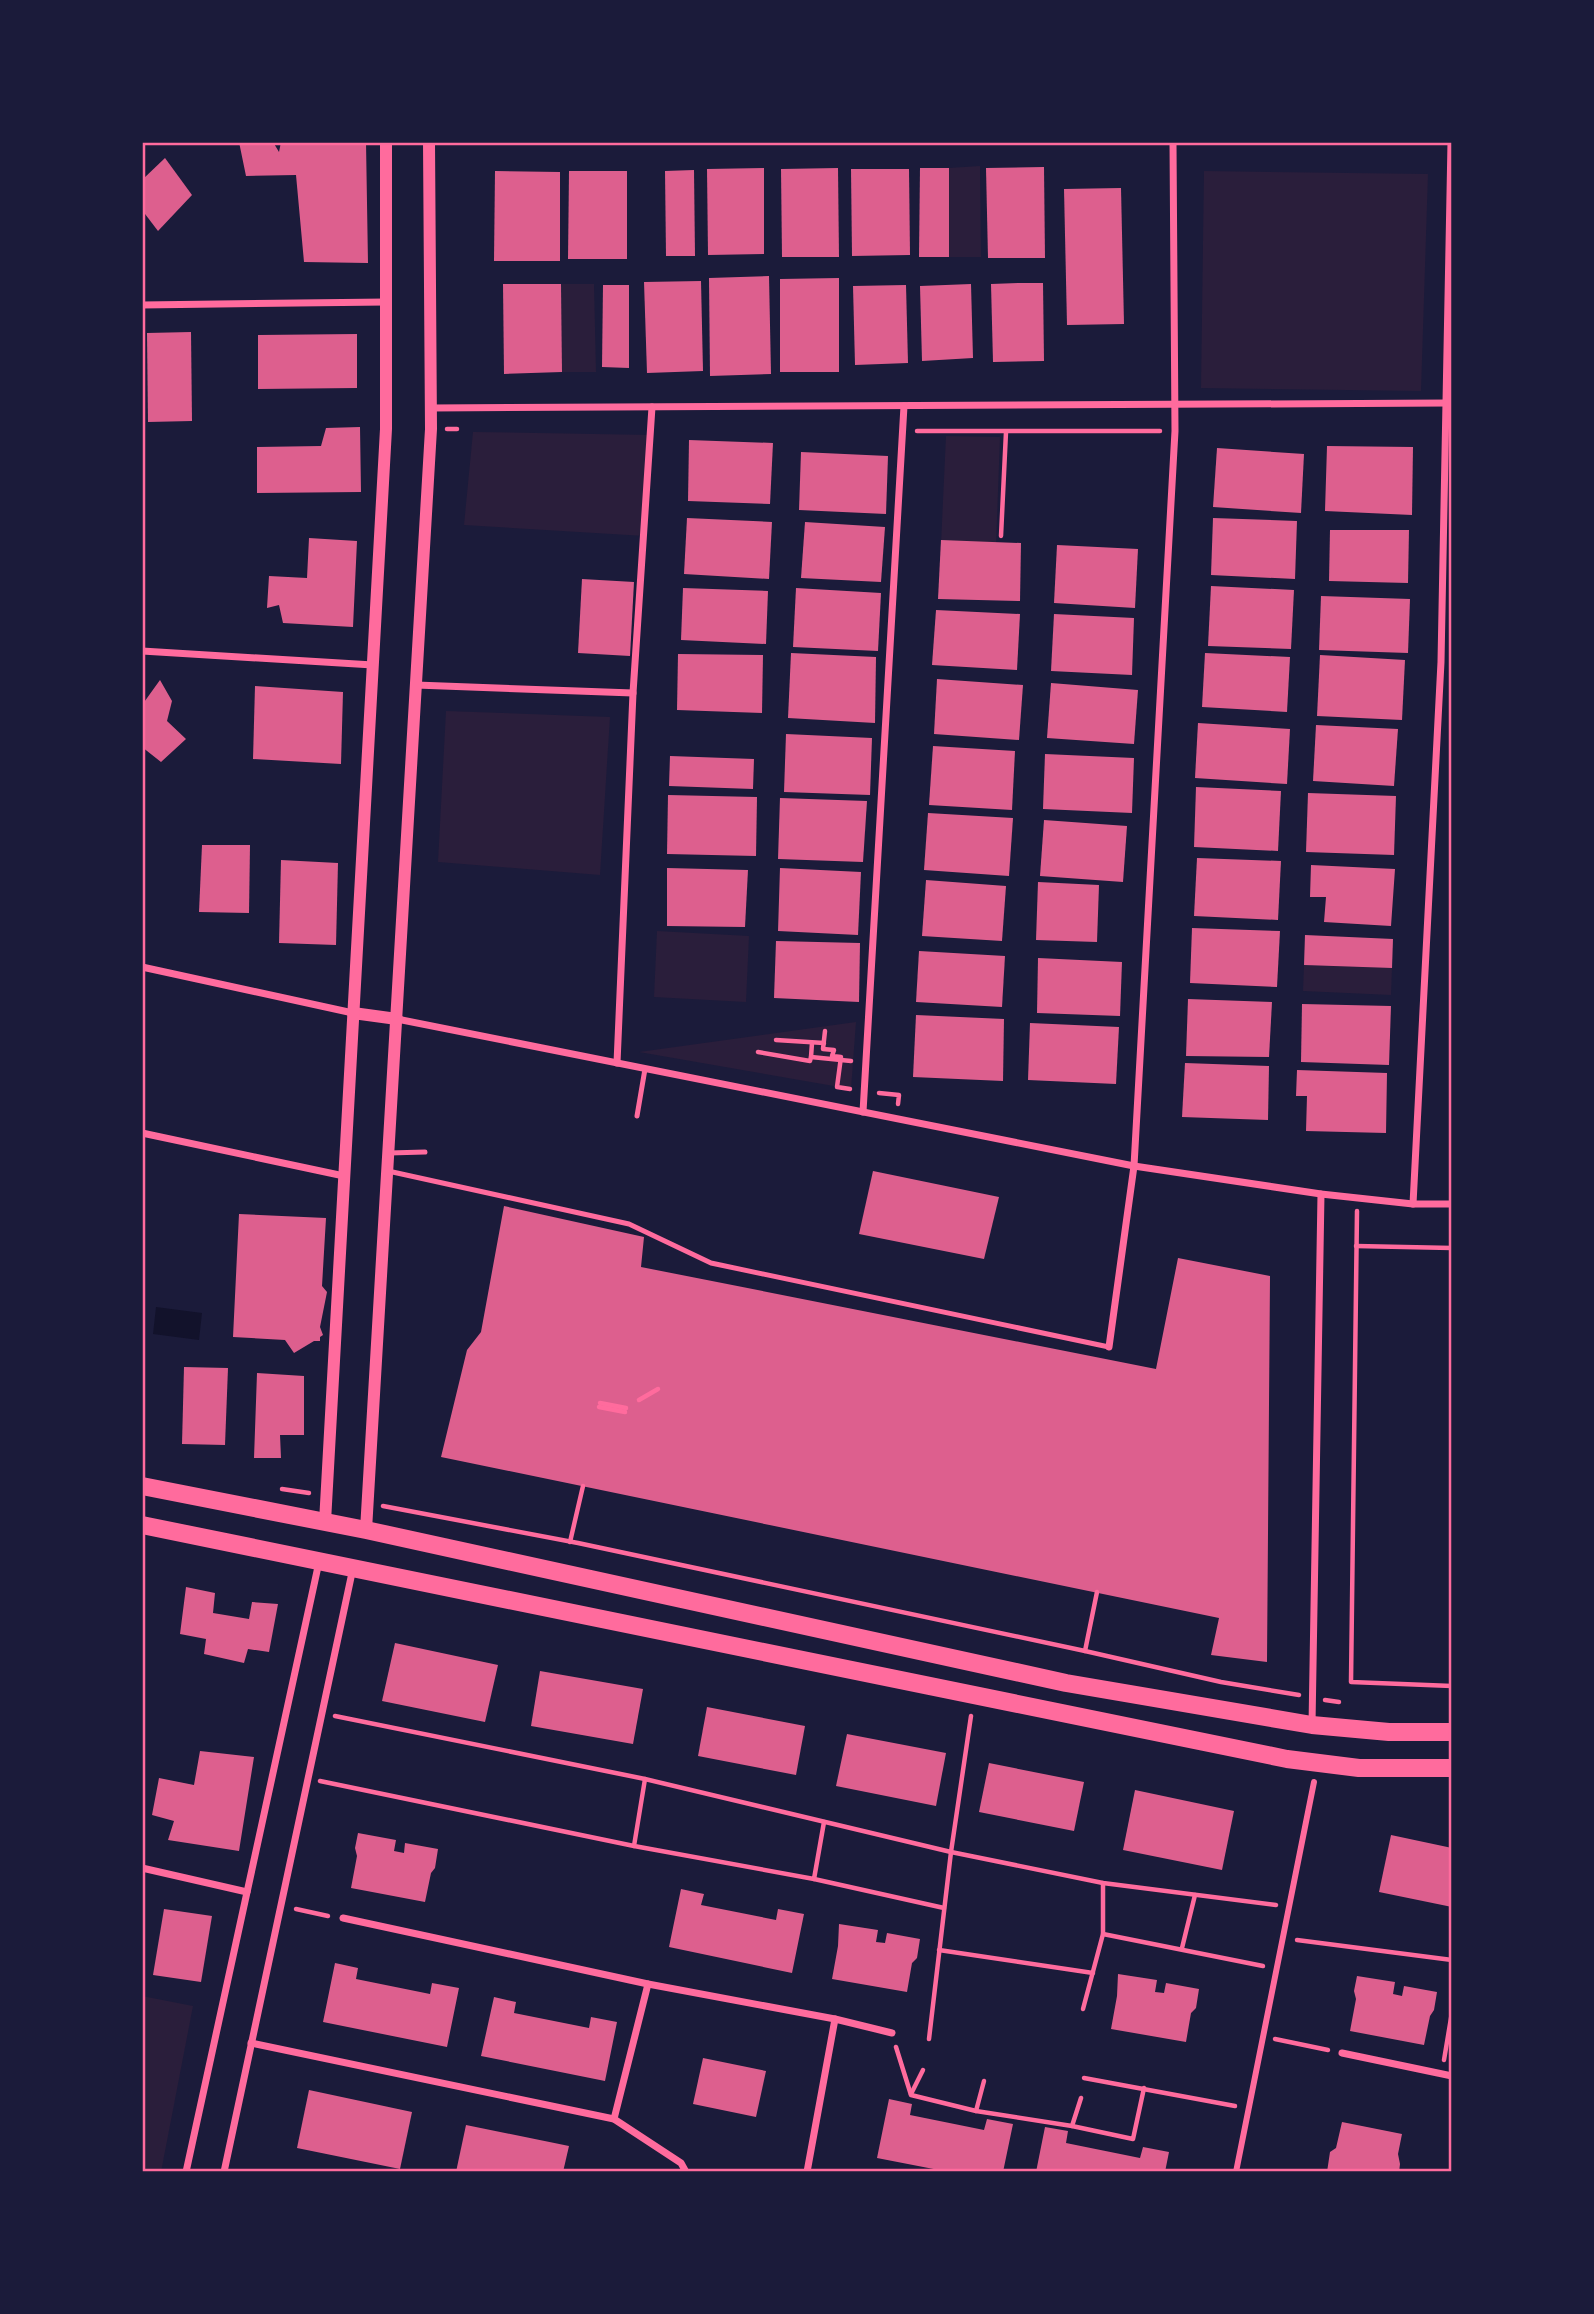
<svg xmlns="http://www.w3.org/2000/svg" width="1594" height="2314" viewBox="0 0 1594 2314" font-family="Merriweather,serif">
  <rect width="100%" height="100%" fill="#1b1b3a"/>
  <g fill="#2a1e3b">
    <polygon points="980,166 981,257 949,257 949,168"/>
    <polygon points="1204,171 1428,174 1421,391 1201,388"/>
    <polygon points="561,284 594,284 596,372 562,372"/>
    <polygon points="473,432 652,435 645,536 464,525"/>
    <polygon points="946,436 1000,437 996,547 941,544"/>
    <polygon points="446,711 610,717 600,875 438,862"/>
    <polygon points="657,931 749,936 746,1002 654,997"/>
    <polygon points="1304,965 1392,968 1391,995 1303,991"/>
    <polygon points="856,1022 851,1089 639,1052"/>
    <polygon points="142,1996 193,2006 161,2172 142,2172"/>
  </g>
  <polygon fill="#12122b" points="156,1307 202,1313 199,1340 153,1334"/>
  <g fill="#dd5f8e">
    <polygon points="239,142 273,142 279,152 281,142 366,142 368,263 304,262 296,175 246,176"/>
    <polygon points="165,158 192,195 158,231 142,210 142,180"/>
    <polygon points="1044,167 1045,258 988,258 986,168"/>
    <polygon points="764,168 764,254 708,255 707,169"/>
    <polygon points="838,168 839,257 782,257 781,169"/>
    <polygon points="920,168 949,168 949,257 919,257"/>
    <polygon points="851,169 909,169 910,255 852,256"/>
    <polygon points="694,170 695,256 666,256 665,171"/>
    <polygon points="495,171 560,172 560,261 494,261"/>
    <polygon points="569,171 627,171 627,259 568,259"/>
    <polygon points="1121,188 1124,324 1067,325 1064,189"/>
    <polygon points="769,276 771,374 710,376 709,278"/>
    <polygon points="839,278 839,372 780,372 780,279"/>
    <polygon points="701,281 703,371 647,373 644,282"/>
    <polygon points="1018,283 1043,283 1044,361 993,362 991,284"/>
    <polygon points="503,284 561,284 562,372 504,374"/>
    <polygon points="971,284 973,358 922,361 920,286"/>
    <polygon points="603,285 629,285 629,368 602,367"/>
    <polygon points="906,285 908,363 855,365 853,286"/>
    <polygon points="191,332 192,421 148,422 147,333"/>
    <polygon points="357,334 357,388 258,389 258,335"/>
    <polygon points="360,427 361,492 257,493 257,447 321,446 326,428"/>
    <polygon points="689,440 773,443 770,504 688,501"/>
    <polygon points="1327,446 1413,447 1412,515 1325,511"/>
    <polygon points="1217,448 1304,454 1301,513 1213,507"/>
    <polygon points="801,452 888,456 886,514 799,510"/>
    <polygon points="687,518 772,522 769,579 684,574"/>
    <polygon points="1213,518 1297,521 1295,579 1211,575"/>
    <polygon points="805,522 885,527 881,582 801,578"/>
    <polygon points="1330,530 1409,530 1408,583 1329,581"/>
    <polygon points="309,538 357,541 353,627 283,623 279,605 267,608 269,576 307,578"/>
    <polygon points="941,540 1021,543 1020,601 938,599"/>
    <polygon points="1057,545 1138,549 1135,608 1054,603"/>
    <polygon points="582,579 634,582 630,656 578,653"/>
    <polygon points="1211,586 1294,590 1291,649 1208,646"/>
    <polygon points="683,588 768,591 766,644 681,640"/>
    <polygon points="796,588 881,593 878,651 793,647"/>
    <polygon points="1321,596 1410,599 1408,653 1319,650"/>
    <polygon points="936,610 1020,614 1017,670 932,665"/>
    <polygon points="1054,614 1134,618 1132,675 1051,671"/>
    <polygon points="791,653 876,657 875,723 788,718"/>
    <polygon points="1205,653 1290,657 1287,712 1202,707"/>
    <polygon points="678,654 763,655 762,713 677,710"/>
    <polygon points="1320,655 1405,660 1402,720 1317,716"/>
    <polygon points="937,679 1023,685 1019,740 934,734"/>
    <polygon points="160,680 172,701 167,721 186,739 161,762 142,747 142,705"/>
    <polygon points="1051,683 1138,690 1134,744 1047,738"/>
    <polygon points="255,686 343,692 341,764 253,759"/>
    <polygon points="1198,723 1290,729 1287,784 1195,778"/>
    <polygon points="1316,725 1398,729 1394,786 1313,781"/>
    <polygon points="786,734 872,738 870,795 784,792"/>
    <polygon points="933,746 1015,751 1012,810 929,805"/>
    <polygon points="1045,754 1134,758 1132,813 1043,809"/>
    <polygon points="670,756 754,759 753,789 669,786"/>
    <polygon points="1196,787 1281,791 1278,851 1194,847"/>
    <polygon points="1308,793 1396,796 1394,855 1306,852"/>
    <polygon points="668,795 757,797 756,856 667,854"/>
    <polygon points="780,798 867,801 863,862 778,859"/>
    <polygon points="928,813 1013,818 1009,876 924,870"/>
    <polygon points="1044,820 1127,826 1123,882 1040,876"/>
    <polygon points="202,845 250,845 249,913 199,912"/>
    <polygon points="1197,858 1281,861 1278,920 1194,916"/>
    <polygon points="281,860 338,863 336,945 279,943"/>
    <polygon points="1311,865 1395,869 1391,926 1324,922 1326,897 1310,897"/>
    <polygon points="667,868 748,870 745,927 667,926"/>
    <polygon points="780,868 861,872 858,935 778,931"/>
    <polygon points="926,880 1006,886 1002,941 922,936"/>
    <polygon points="1038,882 1099,885 1097,942 1036,940"/>
    <polygon points="1192,928 1280,931 1277,987 1190,983"/>
    <polygon points="1305,935 1393,939 1392,968 1304,965"/>
    <polygon points="776,941 860,943 859,1002 774,998"/>
    <polygon points="919,951 1005,956 1002,1007 916,1002"/>
    <polygon points="1038,958 1122,962 1120,1016 1037,1013"/>
    <polygon points="1188,999 1272,1002 1269,1057 1186,1056"/>
    <polygon points="1302,1004 1391,1006 1389,1065 1301,1062"/>
    <polygon points="916,1015 1004,1019 1003,1081 913,1077"/>
    <polygon points="1030,1023 1119,1027 1116,1084 1028,1080"/>
    <polygon points="1185,1063 1269,1066 1268,1120 1182,1117"/>
    <polygon points="1297,1070 1387,1073 1386,1133 1306,1131 1307,1096 1296,1096"/>
    <polygon points="873,1171 999,1197 984,1259 859,1234"/>
    <polygon points="504,1206 644,1237 641,1267 1156,1369 1178,1258 1270,1276 1267,1662 1211,1655 1219,1618 441,1457 467,1350 481,1332"/>
    <polygon points="239,1214 326,1218 322,1286 327,1292 320,1327 323,1335 320,1337 320,1341 314,1341 294,1353 285,1340 233,1337"/>
    <polygon points="184,1367 228,1368 225,1445 182,1444"/>
    <polygon points="257,1373 304,1376 304,1435 280,1435 281,1458 254,1458"/>
    <polygon points="186,1587 215,1593 213,1613 249,1619 252,1602 278,1604 269,1652 248,1649 244,1663 204,1654 206,1639 180,1634"/>
    <polygon points="395,1643 498,1665 485,1722 382,1701"/>
    <polygon points="540,1671 643,1689 633,1744 531,1726"/>
    <polygon points="707,1707 805,1726 796,1775 698,1756"/>
    <polygon points="847,1734 946,1753 936,1806 836,1786"/>
    <polygon points="200,1751 254,1757 239,1851 168,1840 174,1821 152,1815 159,1778 194,1785"/>
    <polygon points="989,1763 1084,1782 1074,1831 979,1812"/>
    <polygon points="1135,1790 1234,1811 1222,1870 1123,1850"/>
    <polygon points="358,1833 396,1840 394,1851 404,1853 405,1843 438,1849 435,1868 431,1873 425,1902 351,1888 357,1856 355,1848"/>
    <polygon points="1391,1835 1452,1848 1452,1907 1379,1892"/>
    <polygon points="681,1889 704,1894 701,1905 776,1920 778,1909 804,1914 792,1973 669,1947"/>
    <polygon points="164,1909 212,1916 201,1982 153,1975"/>
    <polygon points="839,1924 878,1930 876,1942 885,1943 887,1933 920,1939 917,1958 912,1963 907,1992 832,1979 838,1946"/>
    <polygon points="335,1963 358,1968 356,1979 430,1994 432,1983 459,1988 447,2047 323,2022"/>
    <polygon points="1118,1974 1157,1980 1155,1992 1164,1993 1166,1983 1199,1989 1196,2008 1191,2013 1186,2042 1111,2029 1117,1996"/>
    <polygon points="1357,1976 1395,1982 1393,1994 1402,1996 1404,1986 1437,1992 1434,2010 1430,2016 1424,2045 1350,2031 1356,1999 1354,1991"/>
    <polygon points="494,1997 516,2002 514,2013 589,2028 591,2017 617,2022 605,2081 481,2056"/>
    <polygon points="703,2058 766,2071 756,2117 693,2104"/>
    <polygon points="309,2090 412,2112 400,2169 297,2148"/>
    <polygon points="889,2099 912,2104 910,2115 984,2130 987,2119 1013,2124 1003,2172 949,2172 877,2158"/>
    <polygon points="1342,2122 1402,2134 1398,2154 1400,2164 1399,2172 1327,2172 1330,2152 1336,2148"/>
    <polygon points="466,2125 569,2146 563,2172 456,2172"/>
    <polygon points="1045,2127 1068,2131 1066,2143 1140,2158 1143,2147 1169,2152 1165,2172 1036,2172"/>
  </g>
  <g fill="none" stroke-linecap="round" stroke-linejoin="round">
    <g stroke="#ff6b9d" stroke-width="4.5">
      <polyline points="447,429 457,429"/>
      <polyline points="917,431 1160,431"/>
      <polyline points="1001,536 1006,432"/>
      <polyline points="825,1031 823,1049 834,1050 832,1056 841,1057 837,1087 850,1089"/>
      <polyline points="776,1040 824,1043"/>
      <polyline points="758,1052 810,1061 811,1057 851,1061"/>
      <polyline points="811,1057 812,1043"/>
      <polyline points="879,1093 899,1095 898,1104"/>
      <polyline points="1357,1211 1351,1682 1452,1686"/>
      <polyline points="1356,1246 1452,1248"/>
      <polyline points="639,1400 658,1389"/>
      <polyline points="600,1403 626,1408"/>
      <polyline points="599,1407 625,1412"/>
      <polyline points="282,1489 309,1493"/>
      <polyline points="383,1506 578,1543 1085,1651 1221,1682 1299,1695"/>
      <polyline points="570,1542 583,1486"/>
      <polyline points="1085,1651 1097,1592"/>
      <polyline points="1325,1700 1339,1702"/>
      <polyline points="335,1716 645,1779 951,1852 1103,1883 1276,1905"/>
      <polyline points="645,1779 634,1846 814,1879 824,1822"/>
      <polyline points="320,1781 634,1846"/>
      <polyline points="814,1879 944,1908"/>
      <polyline points="296,1909 328,1916"/>
      <polyline points="1103,1934 1263,1966"/>
      <polyline points="1297,1940 1452,1960"/>
      <polyline points="1182,1948 1195,1895"/>
      <polyline points="939,1950 1093,1973"/>
      <polyline points="1083,2009 1103,1934 1103,1883"/>
      <polyline points="929,2039 951,1852 971,1716"/>
      <polyline points="1275,2039 1328,2050"/>
      <polyline points="896,2047 911,2095 976,2111 1072,2126 1081,2098"/>
      <polyline points="1444,2060 1452,2012"/>
      <polyline points="1084,2078 1235,2106"/>
      <polyline points="911,2094 923,2070"/>
      <polyline points="976,2111 984,2081"/>
      <polyline points="1072,2126 1133,2139 1144,2088"/>
    </g>
    <g stroke="#ff6b9d" stroke-width="5">
      <polyline points="637,1116 645,1069"/>
      <polyline points="389,1153 425,1152"/>
      <polyline points="388,1171 629,1224 711,1263 1109,1347"/>
    </g>
    <polyline stroke="#ff6b9d" stroke-width="6" points="1236,2172 1314,1782"/>
    <g stroke="#ff6b9d" stroke-width="7">
      <polyline points="142,305 386,302"/>
      <polyline points="431,408 1448,403"/>
      <polyline points="142,651 373,665"/>
      <polyline points="416,685 633,693"/>
      <polyline points="142,967 353,1013"/>
      <polyline points="397,1019 1134,1166 1321,1194 1413,1204 1452,1204"/>
      <polyline points="617,1063 633,693 652,407"/>
      <polyline points="863,1112 904,406"/>
      <polyline points="142,1133 344,1176"/>
      <polyline points="1413,1204 1441,662 1451,142"/>
      <polyline points="1109,1347 1134,1166 1175,431 1173,142"/>
      <polyline points="1312,1725 1321,1194"/>
      <polyline points="142,1868 247,1892"/>
      <polyline points="343,1918 648,1984 835,2019 892,2033"/>
      <polyline points="251,2043 614,2119 681,2163 686,2172"/>
      <polyline points="1342,2053 1452,2076"/>
      <polyline points="614,2119 648,1984"/>
      <polyline points="186,2172 319,1562"/>
      <polyline points="224,2172 353,1568"/>
      <polyline points="807,2172 835,2019"/>
    </g>
    <g stroke="#ff6b9d" stroke-width="12">
      <polyline points="353,1013 397,1019"/>
      <polyline points="325,1522 386,429 386,142"/>
      <polyline points="366,1530 431,429 429,142"/>
    </g>
    <g stroke="#ff6b9d" stroke-width="18">
      <polyline points="142,1486 366,1530 1066,1683 1312,1725 1389,1732 1452,1732"/>
      <polyline points="142,1525 1287,1759 1359,1768 1452,1768"/>
    </g>
  </g>
  <rect width="1594" height="2314" fill="none" stroke="#1b1b3a" stroke-width="287"/>
  <rect x="144" y="144" width="1306" height="2026" fill="none" stroke="#ff6b9d" stroke-width="2.5"/>
</svg>
